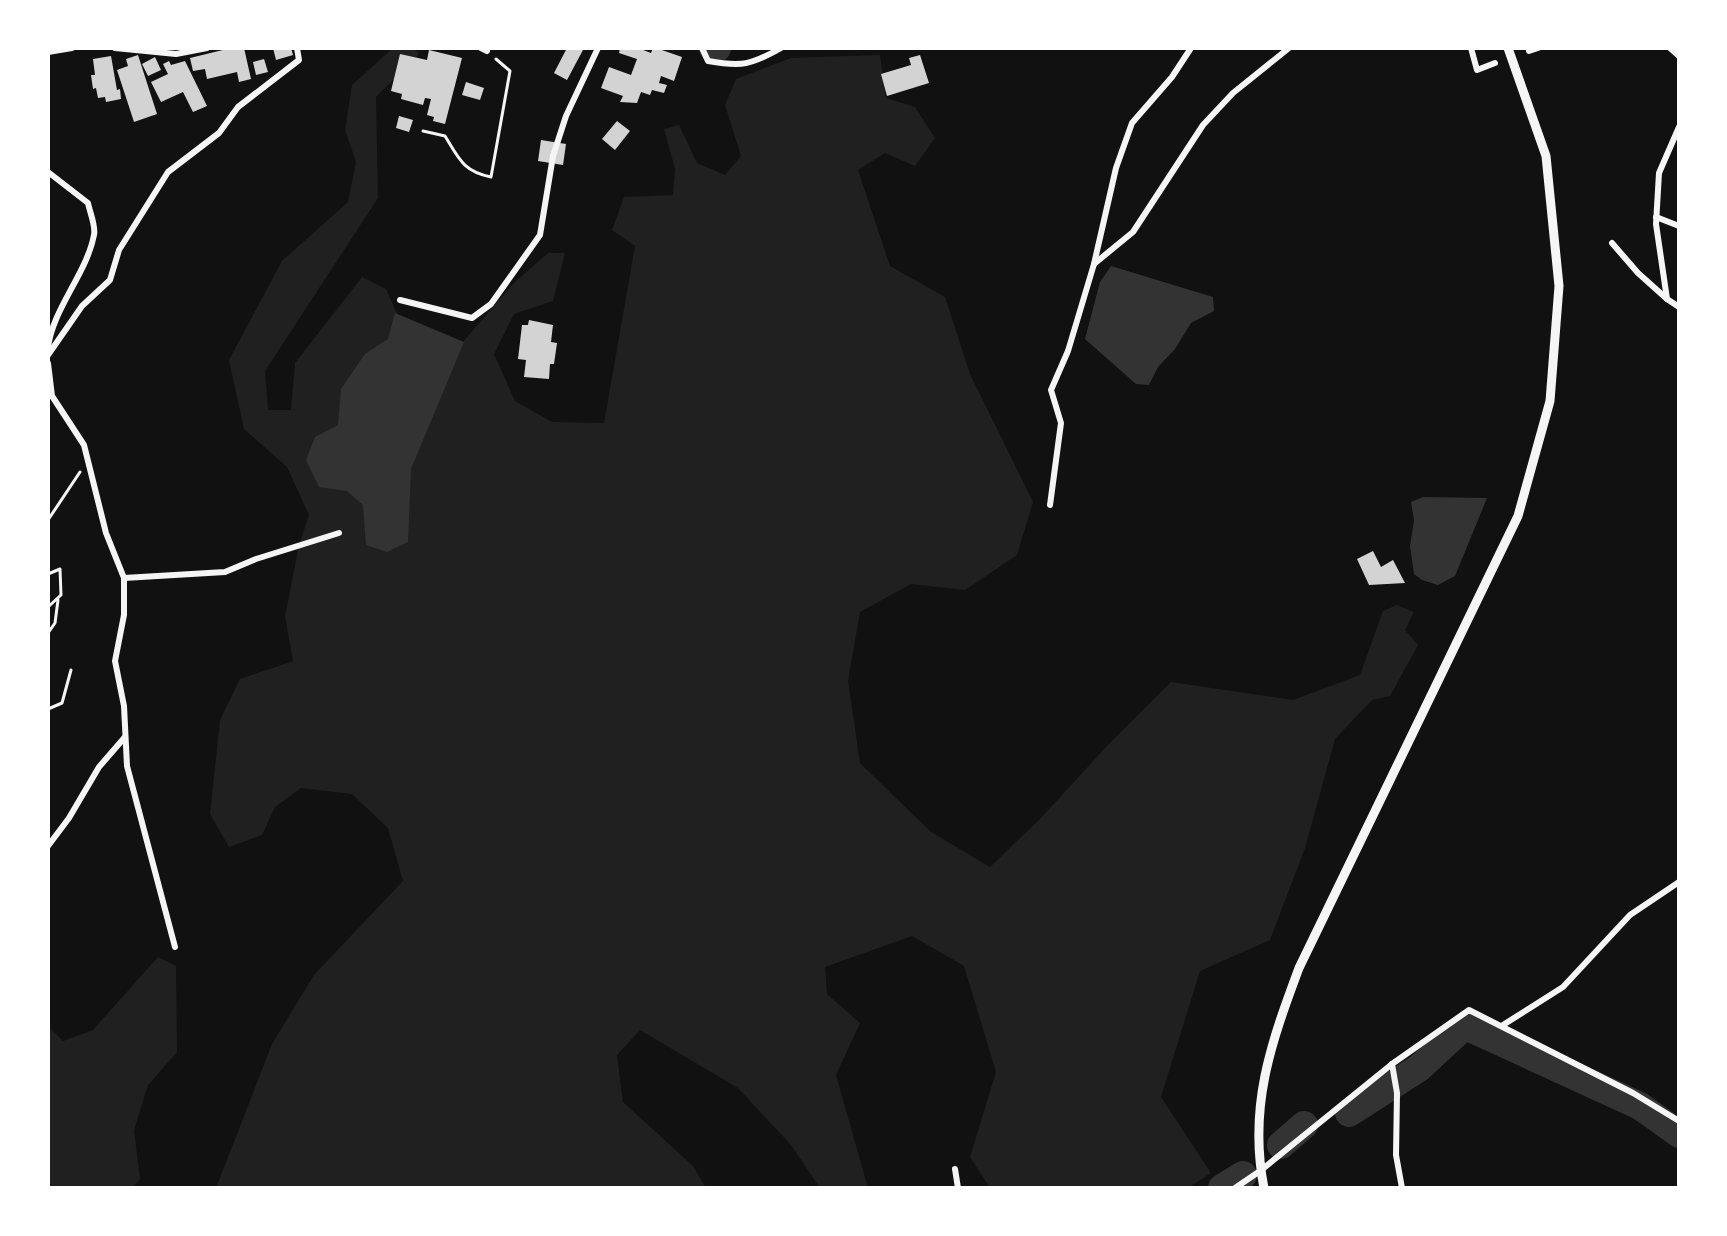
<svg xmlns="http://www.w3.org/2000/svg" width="1727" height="1236" viewBox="0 0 1727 1236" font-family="'Open Sans',sans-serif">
  <rect width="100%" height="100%" fill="#111"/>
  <g fill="#202020">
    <polygon points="393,48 414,48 419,54 376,97 378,198 265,371 268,410 291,410 295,363 362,277 386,289 405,332 435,374 515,282 548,253 565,253 553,301 514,314 494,354 515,401 552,422 604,423 635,246 612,230 624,197 673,195 675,169 664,129 679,125 697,163 725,175 741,156 725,105 736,79 791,58 880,55 886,98 915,107 935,138 915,166 885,153 858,170 890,266 945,297 970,374 1033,502 1017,555 965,590 911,584 860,612 848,681 860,763 931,832 990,867 1040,819 1106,747 1171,682 1293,700 1360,675 1383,611 1397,605 1414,612 1405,630 1418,645 1390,696 1372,700 1335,739 1305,848 1270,940 1200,971 1161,1097 1211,1173 1188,1188 990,1188 970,1157 996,1072 964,966 912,936 825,967 827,994 860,1023 836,1075 868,1188 820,1188 791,1145 738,1088 640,1030 617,1055 623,1102 693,1166 706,1188 216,1188 272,1044 314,975 403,881 388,828 352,794 301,788 275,807 262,835 229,847 210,814 220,720 240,679 293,661 285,616 299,545 309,515 287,467 244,429 229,360 282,261 348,202 356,162 345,130 352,85"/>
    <polygon points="158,957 176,966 177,1052 148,1085 134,1130 140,1179 133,1188 48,1188 48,1026 63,1041 93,1030"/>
  </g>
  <g fill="#333">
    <polygon points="1111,266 1213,297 1214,311 1191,323 1175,349 1158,367 1149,385 1136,384 1085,339 1100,282"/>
    <polygon points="395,313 464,342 411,469 408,542 387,552 366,545 363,505 347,491 319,487 306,460 315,437 338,425 341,389 365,354 388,339"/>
    <polygon points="1423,497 1487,498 1455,576 1438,585 1422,580 1414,574 1410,546 1414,520 1411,502"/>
  </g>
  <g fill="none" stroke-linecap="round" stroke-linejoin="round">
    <g stroke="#333" stroke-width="28">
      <polyline points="713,48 717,48"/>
      <polyline points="1349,1113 1419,1068 1459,1031 1468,1027 1640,1106 1679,1134"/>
      <polyline points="1281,1145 1304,1125"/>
      <polyline points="1222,1188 1243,1175"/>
    </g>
  </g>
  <g fill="#d3d3d3">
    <polygon points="231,48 244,48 251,79 239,82 237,72 207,79 205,69 193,71 190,58"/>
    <polygon points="273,48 291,48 293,55 276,60"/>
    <polygon points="567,48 584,48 567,80 554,73"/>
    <polygon points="620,48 638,48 651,53 653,48 656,48 682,57 674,81 661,76 659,83 667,85 664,93 652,90 650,95 641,92 637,103 620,102 623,96 601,88 609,67 631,75 637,59 619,53"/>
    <polygon points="429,50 462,58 445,124 433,121 434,117 427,115 431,99 425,98 423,105 401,99 402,94 391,91 400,54 427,60"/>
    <polygon points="138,55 157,114 134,122 117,70 128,66 126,59"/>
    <polygon points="920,55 929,83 887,96 881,74 911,65 909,58"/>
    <polygon points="111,56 117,90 120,89 121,99 106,102 105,97 98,98 96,88 93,89 91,75 95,75 93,59"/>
    <polygon points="155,57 161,70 148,76 142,64"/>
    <polygon points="264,59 268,72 256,75 253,62"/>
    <polygon points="169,61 171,65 185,61 207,106 193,112 183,92 161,102 151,82 168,74 163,64"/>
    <polygon points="466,82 484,88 480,100 462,95"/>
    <polygon points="399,116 413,120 409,132 396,128"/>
    <polygon points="617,121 630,131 615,150 602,139"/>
    <polygon points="541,140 566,144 563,165 538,161"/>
    <polygon points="529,320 553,325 551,342 557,343 554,364 550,364 549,379 524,377 526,360 518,359 522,325 528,325"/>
    <polygon points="1373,551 1381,567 1393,560 1405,583 1369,585 1357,559"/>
  </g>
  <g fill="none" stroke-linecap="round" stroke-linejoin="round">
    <g stroke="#f5f5f5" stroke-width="3">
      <path d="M423,131L445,136C459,159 463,171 491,177L510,71L496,59"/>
      <polyline points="48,520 80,472"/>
      <polyline points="48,574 60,569 61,595 48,607"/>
      <polyline points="48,633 55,623 58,600"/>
      <polyline points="48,709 62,703 71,670"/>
    </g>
    <g stroke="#f5f5f5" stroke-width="6">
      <polyline points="115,48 176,54 207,48"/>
      <polyline points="481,48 487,51"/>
      <path d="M702,48L708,61C742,67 751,65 781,48"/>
      <polyline points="1471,48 1477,70 1495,63"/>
      <polyline points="1670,48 1679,56"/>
      <polyline points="1529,51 1538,48"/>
      <polyline points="48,52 72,48"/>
      <polyline points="1679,127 1659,173 1656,224 1667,299 1679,307"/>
      <path d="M48,172L88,203C90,213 96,226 94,235C87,273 52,310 48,348"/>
      <polyline points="1656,217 1679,226"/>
      <polyline points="1612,243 1638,273 1667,299"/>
      <polyline points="1094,264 1116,168 1132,123 1172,77 1191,48"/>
      <polyline points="400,300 472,318 491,304 540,235 553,156 566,116 598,48"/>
      <polyline points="48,355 82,306 110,280 119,250 168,172 219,133 238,107 299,60 297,48"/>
      <polyline points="48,363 52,396 84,445 106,533 124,578 124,615 115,661 124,706 127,766 175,947"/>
      <polyline points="1050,505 1061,423 1051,390 1068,351 1094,264 1133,232 1203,125 1233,93 1289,48"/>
      <polyline points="124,578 225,572 256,559 339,533"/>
      <polyline points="48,846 69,818 99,767 125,737"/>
      <polyline points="1503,1025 1563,987 1630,915 1679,882"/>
      <polyline points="1392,1064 1397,1093 1396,1155 1402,1188"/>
      <polyline points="955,1169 958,1188"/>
      <polyline points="1235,1188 1260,1171 1392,1064 1469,1010 1633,1093 1679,1121"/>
    </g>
    <path stroke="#f5f5f5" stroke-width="9" d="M1264,1188C1248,1107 1271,1043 1299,968L1518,516L1550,401L1559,286L1546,156L1508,48"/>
  </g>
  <rect width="1727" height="1236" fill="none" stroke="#ffffff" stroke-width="100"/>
</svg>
